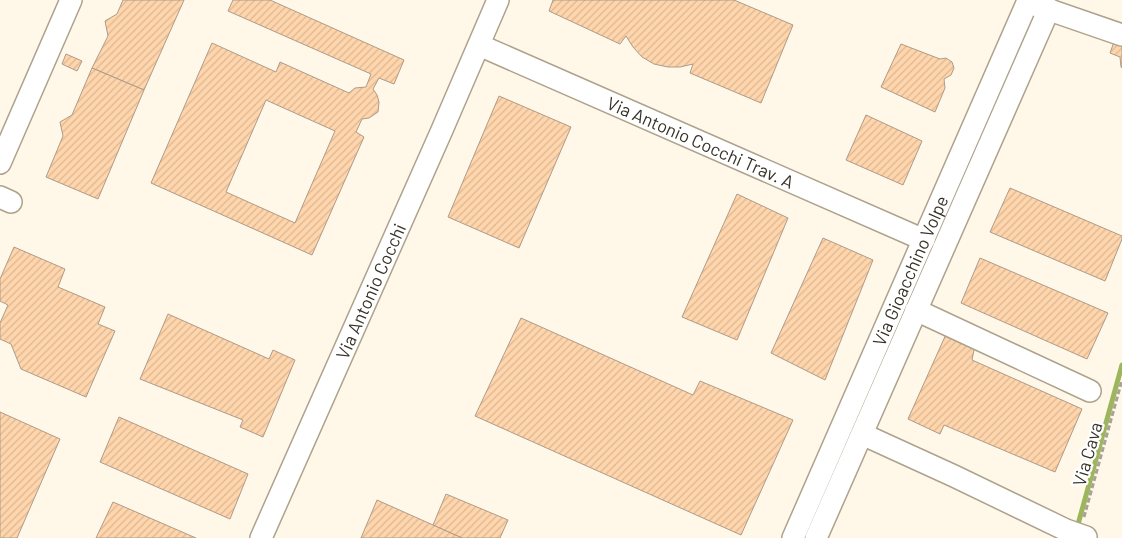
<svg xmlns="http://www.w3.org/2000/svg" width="1122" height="538" viewBox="0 0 1122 538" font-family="Barlow,sans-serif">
  <defs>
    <pattern id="building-hatch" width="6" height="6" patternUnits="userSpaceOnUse" patternTransform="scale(1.25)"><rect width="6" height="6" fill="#ffd5ac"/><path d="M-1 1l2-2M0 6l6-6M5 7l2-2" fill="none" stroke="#dbb794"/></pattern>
  </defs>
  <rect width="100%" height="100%" fill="#fff8e9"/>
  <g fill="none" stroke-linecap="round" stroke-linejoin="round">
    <polyline stroke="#9db65d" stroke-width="5" points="1077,528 1122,365"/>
  </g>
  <g fill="url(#building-hatch)" stroke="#ae9b88" fill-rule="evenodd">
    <polygon points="123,0 184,0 144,90 92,68 108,36 105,21 117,14"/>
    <path d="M233,0H270L404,60L394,84L379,78L373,89L377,95L379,102L378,112L369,118L362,119L356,132L364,137L312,255L151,183L212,43L276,72L280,62L349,93L355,88L366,87L371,74L228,11ZM266,100L335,131L295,223L226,192Z"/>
    <polygon points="553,0 734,0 793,25 761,103 690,73 693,64 680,67 668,67 654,64 642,57 633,47 626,36 620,44 549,11"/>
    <polygon points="1115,39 1122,41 1122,68 1121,67 1120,57 1110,53"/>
    <polygon points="901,44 940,59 946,58 952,62 954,68 951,75 944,79 945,88 935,112 881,87"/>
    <polygon points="66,54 82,61 77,71 62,64"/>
    <polygon points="92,68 144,90 98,199 46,177 63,136 60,122 72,115"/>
    <polygon points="499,96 571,127 519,248 448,217"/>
    <polygon points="866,115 922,141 903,185 846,160"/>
    <polygon points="1010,188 1122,236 1122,239 1105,281 990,232"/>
    <polygon points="737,194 788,218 737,340 682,317"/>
    <polygon points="823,238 873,260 825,380 771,353"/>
    <polygon points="14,247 65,269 58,287 105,307 98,324 115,331 86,397 21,369 11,344 0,339 0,323 8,305 0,301 0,279"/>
    <polygon points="980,258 1108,313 1087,359 961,303"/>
    <polygon points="168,314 269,359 273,350 295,360 263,437 240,427 243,420 140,379"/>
    <polygon points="521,318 693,395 700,381 793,420 741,535 475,416"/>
    <polygon points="947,332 975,345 972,360 1082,409 1055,472 944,425 940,434 908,419"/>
    <polygon points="0,412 60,439 17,538 0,538"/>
    <polygon points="119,417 248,474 230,519 100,462"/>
    <polygon points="446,494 508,520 500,538 462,538 433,525"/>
    <polygon points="377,500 433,525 462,538 361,538"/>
    <polygon points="113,502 196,538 96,538"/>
  </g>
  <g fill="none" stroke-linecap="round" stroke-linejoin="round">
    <g stroke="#ada28b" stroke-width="24">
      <g id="minor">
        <polyline points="1035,5 1122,35"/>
        <path id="s1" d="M479,45L924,240"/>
        <polyline points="0,163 71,0"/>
        <polyline points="0,197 11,202"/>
        <polyline points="916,310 1090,391"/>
        <polyline points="862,434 954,476 1066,530 1086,537 1085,538"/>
        <path id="s2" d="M261,538L442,130L498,0"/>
        <path id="s3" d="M793,538L1027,3"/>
        <polyline points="816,538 1049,9"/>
      </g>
    </g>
    <polyline stroke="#a8a396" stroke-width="3" stroke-dasharray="5 2.5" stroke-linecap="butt" points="1084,517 1122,380"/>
    <use href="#minor" stroke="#fff" stroke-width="21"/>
  </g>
  <g text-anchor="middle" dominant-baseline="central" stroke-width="4.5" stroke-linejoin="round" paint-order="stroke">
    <g font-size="18" fill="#363228" stroke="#fff">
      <text stroke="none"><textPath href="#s1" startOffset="242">Via Antonio Cocchi Trav. A</textPath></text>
      <text stroke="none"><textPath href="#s3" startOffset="292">Via Gioacchino Volpe</textPath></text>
      <text stroke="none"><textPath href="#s2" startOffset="270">Via Antonio Cocchi</textPath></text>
      <text transform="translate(1087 454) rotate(-74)">Via Cava</text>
    </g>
  </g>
</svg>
